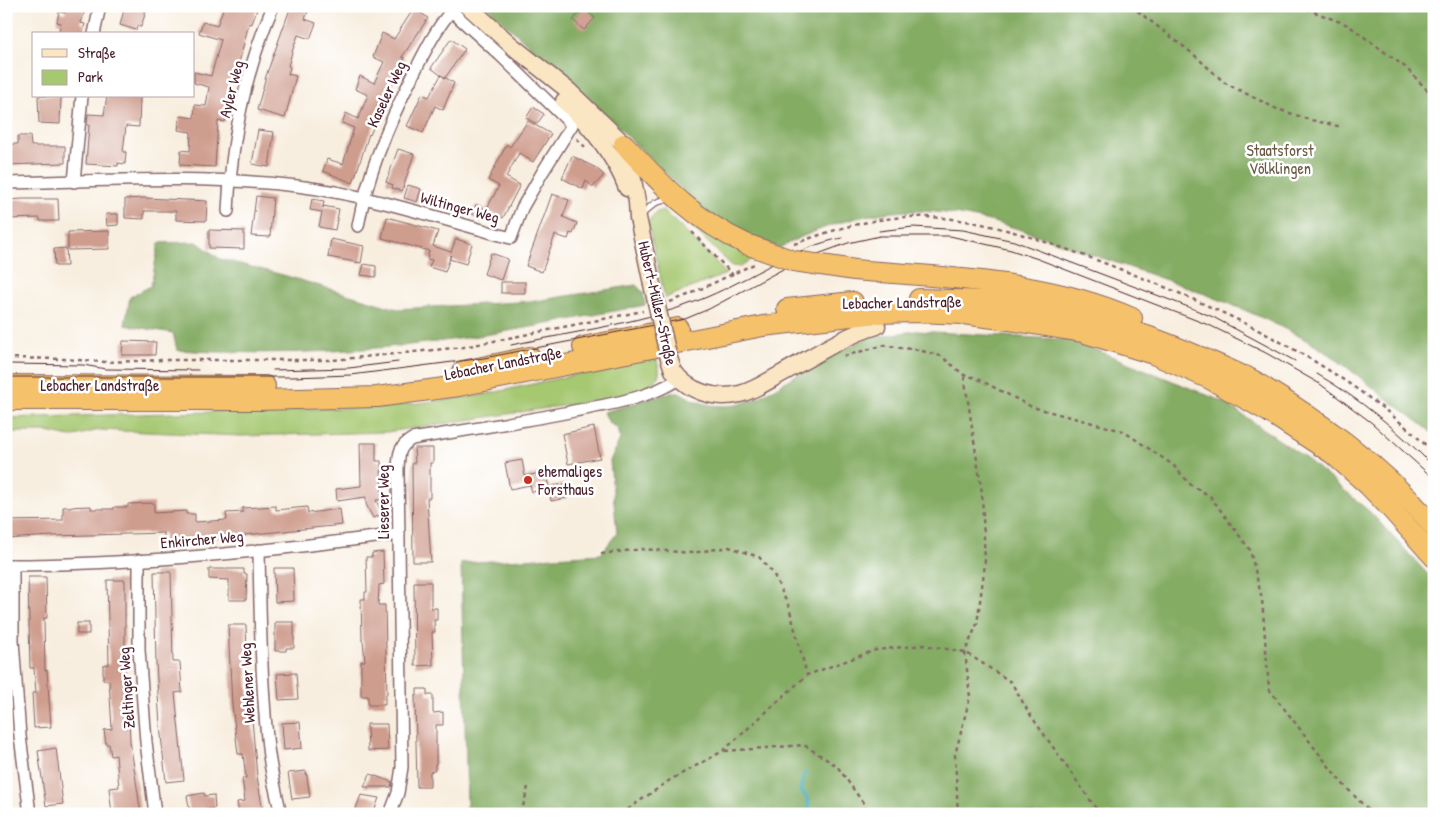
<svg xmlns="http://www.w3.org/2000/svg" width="1440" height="820" viewBox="0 0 1440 820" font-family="'Patrick Hand',sans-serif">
  <rect width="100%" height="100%" fill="#fff"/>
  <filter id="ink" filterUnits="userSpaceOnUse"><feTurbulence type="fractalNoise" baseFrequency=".02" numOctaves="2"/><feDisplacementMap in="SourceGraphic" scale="10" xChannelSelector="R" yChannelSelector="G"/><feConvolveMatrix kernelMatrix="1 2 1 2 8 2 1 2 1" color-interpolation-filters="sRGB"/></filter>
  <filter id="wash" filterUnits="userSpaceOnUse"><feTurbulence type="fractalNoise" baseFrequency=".0096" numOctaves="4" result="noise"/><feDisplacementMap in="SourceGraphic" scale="20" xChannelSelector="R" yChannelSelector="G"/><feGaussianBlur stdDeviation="1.12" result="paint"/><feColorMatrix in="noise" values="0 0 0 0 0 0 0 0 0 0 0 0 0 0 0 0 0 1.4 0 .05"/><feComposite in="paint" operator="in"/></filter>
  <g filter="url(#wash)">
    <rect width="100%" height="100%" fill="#f8eedf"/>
    <g fill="#a6c871" stroke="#78744e">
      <polygon points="670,205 755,257 741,267 732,266"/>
      <path d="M663,210L716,262L726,274L665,298L648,223C651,216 656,211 663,210Z"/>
      <path d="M656,357C657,362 660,369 659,373C656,391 615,397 601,400L387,432L241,436L99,430L70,437L48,432H6V418L346,408L384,407L478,396Z"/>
    </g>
    <g fill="#84ac63" stroke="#676647">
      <path d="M486,6H1434V435C1419,421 1402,410 1386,398C1361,378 1334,356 1306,340C1241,304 1170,281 1099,257C1041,236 983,213 920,211C871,210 822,225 779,248L752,238L708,215L618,127Z"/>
      <path d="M197,242L220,259L283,275L397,309L536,301L636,285L643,292L645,305C567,320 488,337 409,345C332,353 254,355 177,350L173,333L125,325L130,297L151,286L159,243Z"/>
      <polygon points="916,331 1072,340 1224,402 1308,460 1370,512 1434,581 1434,814 463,814 467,804 461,563 601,554 617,533 610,461 620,439 618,428 609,423 604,412 670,393 681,393 693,400 709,405 725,406 737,405 758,398 815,364 867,338"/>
    </g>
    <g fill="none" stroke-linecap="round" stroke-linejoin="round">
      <polyline stroke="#3cacb7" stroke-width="4" points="805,773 800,790 808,798 809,814"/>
    </g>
    <g id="blocks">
      <g fill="#cf9d8e">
        <polygon points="66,6 86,6 81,23 85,24 82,34 58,34 61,23 57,22 59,12 65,13"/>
        <polygon points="125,6 146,11 141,27 137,26 136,30 120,25"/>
        <polygon points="224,6 258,6 252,24 249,23 236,75 233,74 225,122 218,121 215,167 180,165 181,150 190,151 191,132 178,130 180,116 194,118 195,105 206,106 209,87 194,83 194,72 211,76 221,40 199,33 203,22 217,26"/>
        <polygon points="291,6 310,6 305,19 316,23 310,39 298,35 293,49 288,66 290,67 288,74 296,76 285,118 257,110 266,76"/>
        <polygon points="414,8 428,18 402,57 405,58 389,90 370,135 369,134 353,183 323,171 327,159 343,164 354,128 342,123 346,113 358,119 368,95 355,89 360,76 374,83 384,62 373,57 382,33 394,39"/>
        <polygon points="584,8 595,18 584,30 573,20"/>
        <polygon points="451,39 465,49 445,78 431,68"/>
        <polygon points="441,75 454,83 443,110 435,106 423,133 407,126 422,94 429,97"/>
        <polygon points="38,96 61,96 60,124 39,123"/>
        <polygon points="107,96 140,96 139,127 126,126 123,152 126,152 125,164 118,163 118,166 86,164 89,125 87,125 88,114 104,115"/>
        <polygon points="533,107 544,114 537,124 526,118"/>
        <polygon points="528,121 551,134 533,162 519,153 506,177 520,185 503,218 486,210 499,186 488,180 507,144 510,147"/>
        <polygon points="258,130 274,132 269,167 252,164"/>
        <polygon points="18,136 30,136 31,146 65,146 65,163 6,165 6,144 18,144"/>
        <polygon points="398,149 414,154 402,191 392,188 393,185 386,182"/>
        <polygon points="572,156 596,168 604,175 593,187 586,181 583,189 562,178"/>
        <polygon points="408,185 421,189 417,202 404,198"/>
        <polygon points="552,194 569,200 563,217 577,223 573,234 570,233 568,239 555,235 542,272 526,266"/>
        <polygon points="256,196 273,198 270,237 251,236"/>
        <polygon points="144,198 207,201 206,221 176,220 176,211 144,211 144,219 125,218 125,199"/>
        <polygon points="23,199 58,199 59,221 40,221 40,218 7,219 7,200"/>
        <polygon points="312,199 324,201 323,208 323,206 339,209 335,230 319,227 322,212 310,210"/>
        <polygon points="476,205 487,210 483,219 472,214"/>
        <polygon points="106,214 118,214 118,225 107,226"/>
        <polygon points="387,217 438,231 433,246 451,252 456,239 472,244 466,264 449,259 451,255 445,272 429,267 432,260 427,259 429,251 382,238"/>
        <polygon points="209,230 244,231 244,249 209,248"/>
        <polygon points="109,231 109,249 68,250 68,232"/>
        <polygon points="331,239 364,246 361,263 328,257"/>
        <polygon points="66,248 67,266 55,266 54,249"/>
        <polygon points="491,253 508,259 501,280 484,274"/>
        <polygon points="364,264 376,266 376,277 361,275"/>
        <rect x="501" y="282" width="24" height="11"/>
        <polygon points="123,341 156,342 155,355 122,355"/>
        <polygon points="594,427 600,458 568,464 562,434"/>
        <polygon points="360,443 376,443 376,461 381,461 382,500 376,500 382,514 373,518 366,504 366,497 337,501 336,489 361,486"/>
        <polygon points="414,448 433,448 433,463 430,463 430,498 427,498 431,562 413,562 412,463 415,463"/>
        <polygon points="522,460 525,476 546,472 549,489 532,492 530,485 510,489 505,463"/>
        <polygon points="564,484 567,498 551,501 549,487"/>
        <polygon points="154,503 154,513 186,511 186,514 195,514 195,522 227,520 226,513 243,512 242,508 276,506 276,510 307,507 308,513 340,509 342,525 245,535 245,536 164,541 164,533 52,536 6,539 6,521 63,520 63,507 91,506 91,509 114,509 114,507 128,507 128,504"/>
        <polygon points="383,552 384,584 379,585 378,605 385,605 387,695 385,695 385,705 368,705 368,696 361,696 361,661 365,661 363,641 362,641 361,599 365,599 365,592 367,592 366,557 372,557 372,553"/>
        <polygon points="274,568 293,568 294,601 275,602"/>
        <polygon points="209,569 244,569 244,574 247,574 246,600 229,600 229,580 209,579"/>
        <polygon points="154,572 171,572 173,662 180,662 182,692 175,693 184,780 166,782 160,726 156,663"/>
        <polygon points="28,577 46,577 47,618 44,618 45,671 47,670 51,727 34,728 32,693 36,693 34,668 30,668"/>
        <polygon points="107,580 125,580 125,694 128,694 130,741 141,814 112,814 109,788 119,787 116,755 111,756 109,744 106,744 104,730 112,729 109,680 103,680 103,665 109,664"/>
        <polygon points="414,582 431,582 431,608 437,608 437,620 434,620 435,632 432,632 433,665 415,666"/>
        <polygon points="275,622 294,622 294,648 286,648 286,651 275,651"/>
        <rect x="77" y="623" width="12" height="11"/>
        <polygon points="228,625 246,625 247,651 245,652 251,720 252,720 257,776 263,812 239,814 237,802 245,801 242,778 246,778 243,754 238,754 232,704"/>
        <polygon points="296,673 298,699 279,700 277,674"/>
        <polygon points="417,689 427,689 427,695 433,695 433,713 443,712 443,725 436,725 436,764 435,764 435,770 430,772 430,787 417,787 415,696 417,696"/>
        <polygon points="300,722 302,748 284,750 282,723"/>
        <polygon points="367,724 387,724 388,750 368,751"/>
        <polygon points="56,748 63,804 46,806 38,751"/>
        <polygon points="306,771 310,797 292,799 288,773"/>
        <polygon points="370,774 392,782 391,787 364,787"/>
        <polygon points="204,793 205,796 214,795 215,808 190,812 187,796"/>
        <polygon points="361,795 379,798 373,814 354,814"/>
      </g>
    </g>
  </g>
  <g filter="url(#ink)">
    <use href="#blocks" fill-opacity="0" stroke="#87676a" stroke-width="1"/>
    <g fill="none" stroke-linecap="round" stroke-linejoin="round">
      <g stroke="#87676a" stroke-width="8">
        <polyline id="lane" points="642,214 655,203 670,198"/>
      </g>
      <g stroke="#87676a" stroke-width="14">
        <g id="street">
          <polyline points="94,34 100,6"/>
          <polyline points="74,182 82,96"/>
          <path d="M6,183C103,181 201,175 297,186C370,195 441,219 511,238L522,208L542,173L572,125L500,55L446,6"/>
          <path d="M228,211C231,142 246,70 273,6"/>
          <path d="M358,226C368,172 389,122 414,73C425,51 436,29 451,11"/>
          <path d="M259,550C260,613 261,676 267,738C269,764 275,789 281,814"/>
          <polyline points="139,560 139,650 146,742 155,814"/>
          <path d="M6,565C137,565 269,551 399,534"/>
          <polyline points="13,565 13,641 20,736 30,814"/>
          <path d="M390,814L398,793L402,767L398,469C399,455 398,447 412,439C466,430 520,422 574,411C610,404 647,399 679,379"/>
        </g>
      </g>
      <g stroke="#87676a" stroke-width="19">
        <g id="secondary">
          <polyline points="468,6 511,45 569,91 624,144 633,180 637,202 638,218 653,289"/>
          <path d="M564,101C591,126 614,154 627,188"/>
          <path d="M673,370C687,392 716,400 740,394C755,390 768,381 781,374C812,357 843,336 877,326"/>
        </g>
      </g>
      <g stroke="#87676a" stroke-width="22">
        <g id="highway">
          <path d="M624,144C664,187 693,219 746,244"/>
          <path d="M855,270C947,278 1046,280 1132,318"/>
          <path d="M919,299C959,300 998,300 1037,306C1114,320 1186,349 1256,382"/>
          <polyline points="787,309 853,302"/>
          <polyline points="583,347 678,328"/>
          <polyline points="463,371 530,357"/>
          <path d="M1245,376C1315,417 1381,464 1434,527"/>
          <polyline points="6,385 265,386"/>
          <polyline points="6,400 259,400 377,397 459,386 763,326 877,313 918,312 963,314 1009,320 1082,332 1153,354 1208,378 1269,412 1333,454 1368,485 1392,510 1434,557"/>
        </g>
      </g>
      <g stroke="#87676a" stroke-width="2.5" stroke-dasharray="4 4" stroke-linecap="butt">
        <polyline points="1131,6 1192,53 1225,83 1277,109 1311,120 1342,127"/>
        <polyline points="1299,6 1348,25 1405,67 1434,97"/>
        <polyline points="577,139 587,149"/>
        <polyline points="692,232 733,275"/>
        <path d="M794,244C837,228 881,215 927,217C984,219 1038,239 1091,258C1213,304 1340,360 1434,453"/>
        <polyline points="670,302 688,295 754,264"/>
        <polyline points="844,356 885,345 901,348 914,349 941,356 964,375 976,378 1032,407 1123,431 1173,465 1191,485 1210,496 1250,550 1262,599 1269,689 1341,782 1372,814"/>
        <polyline points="6,358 65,359 105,362 164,360 333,360 464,347 643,311"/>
        <polyline points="601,554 642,549 692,553 729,547 759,557 773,573 789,607 807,675"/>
        <polyline points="725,751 804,745 837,766 864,804 866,814"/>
        <polyline points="521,814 528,787"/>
        <polyline points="621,814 670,780 723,751 807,675 876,650 923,645 965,652 1011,682 1029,713 1100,814"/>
        <polyline points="958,814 955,755 970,697 965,652 977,624 985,564 982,493 964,375"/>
      </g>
      <use href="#lane" stroke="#fff" stroke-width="5.5"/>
      <use href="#street" stroke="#fff" stroke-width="11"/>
      <use href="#secondary" stroke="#fbe6c4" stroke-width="16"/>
      <use href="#highway" stroke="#f5c16b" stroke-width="20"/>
      <g stroke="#4a1f2b" stroke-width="1">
        <polyline points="879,231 913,227 963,230 1014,241 1191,308 1213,317 1295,361"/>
        <path d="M511,345C573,332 649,322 707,297C752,278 794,247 842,238"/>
        <polyline points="6,364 83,365 106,369 198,370"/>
        <polyline points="273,370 349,368 398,362"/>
        <path d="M1317,374C1360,399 1399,431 1434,467"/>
        <polyline points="6,377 293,377 351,375 484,358 685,319 709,309 796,262 848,243 880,236 950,236 1011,250 1038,259 1211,326 1266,353 1320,384 1372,423 1434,479"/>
      </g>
      <g stroke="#87676a" stroke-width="19" stroke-linecap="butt">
        <polyline id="secondary-bridge" points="653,289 668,355 673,370"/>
      </g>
      <g stroke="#87676a" stroke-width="22" stroke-linecap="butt">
        <polyline id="highway-bridge" points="746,244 794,261 855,270"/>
      </g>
      <use href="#secondary-bridge" stroke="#fbe6c4" stroke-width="16"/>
      <use href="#highway-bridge" stroke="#f5c16b" stroke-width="20"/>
    </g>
  </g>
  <circle fill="#c8321e" stroke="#fff" stroke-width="2" cx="528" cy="480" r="5"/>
  <g text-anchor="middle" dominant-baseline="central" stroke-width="5" stroke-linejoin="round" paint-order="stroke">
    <g font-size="16" fill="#4a1f2b" stroke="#fff">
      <text transform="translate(231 89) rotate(-76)">Ayler Weg</text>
      <text transform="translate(386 94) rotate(-65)">Kaseler Weg</text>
      <text transform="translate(460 207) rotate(15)">Wiltinger Weg</text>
      <text transform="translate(902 302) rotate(-1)">Lebacher Landstraße</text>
      <text transform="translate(658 303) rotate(77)">Hubert-Müller-Straße</text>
      <text transform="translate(503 363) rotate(-11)">Lebacher Landstraße</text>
      <text x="100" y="385">Lebacher Landstraße</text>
      <text transform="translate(383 502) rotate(-90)">Lieserer Weg</text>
      <text transform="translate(202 539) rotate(-5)">Enkircher Weg</text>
      <text transform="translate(247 683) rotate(-93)">Wehlener Weg</text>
      <text transform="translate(126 688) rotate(-94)">Zeltinger Weg</text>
    </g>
    <g font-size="16" fill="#6a5a44" stroke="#fff">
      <text x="1280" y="150">Staatsforst<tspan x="1280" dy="18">Völklingen</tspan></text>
    </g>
    <g font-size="16" fill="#4a1f2b" stroke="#fff" text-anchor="start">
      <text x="538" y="471">ehemaliges<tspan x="538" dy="18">Forsthaus</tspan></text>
    </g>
  </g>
  <rect width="1440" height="820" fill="none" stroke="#fff" stroke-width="25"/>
  <rect x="32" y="32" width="162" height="65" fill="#ffffff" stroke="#b7a5aa"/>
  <rect x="42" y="49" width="25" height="8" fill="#fbe6c4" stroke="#b7a5aa"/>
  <text x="78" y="58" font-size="15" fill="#4a1f2b">Straße</text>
  <rect x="42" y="70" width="25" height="15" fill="#a6c871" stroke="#b7a5aa"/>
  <text x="78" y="82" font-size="15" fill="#4a1f2b">Park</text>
</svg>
